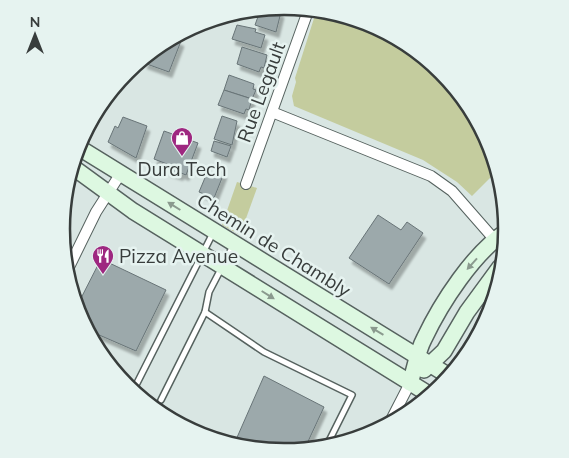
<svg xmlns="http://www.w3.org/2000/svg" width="569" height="458" viewBox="0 0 569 458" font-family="Mulish,sans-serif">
  <defs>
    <filter id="shadow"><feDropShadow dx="3" dy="5.5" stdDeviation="1" flood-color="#0004"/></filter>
  </defs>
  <rect width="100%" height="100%" fill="#d9e6e3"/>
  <g fill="#c4cc9e">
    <polygon points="316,12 370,23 442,72 490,144 495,169 494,174 472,196 457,182 423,160 294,106 292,96 296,82 295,78"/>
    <polygon points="237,182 257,188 240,235 222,225"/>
  </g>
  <g fill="#9ca9ab" stroke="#687477" filter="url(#shadow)">
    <polygon points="272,9 281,12 276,32 255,25 260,11"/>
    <polygon points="237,25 256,29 255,32 265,35 261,48 232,39"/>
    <polygon points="176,39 181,41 169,72 144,63 146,59"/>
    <polygon points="242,47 267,55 264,68 261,67 259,72 237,64"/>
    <polygon points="229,75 254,84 253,89 256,90 252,99 224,90"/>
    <polygon points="224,90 252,99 249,110 246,109 244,114 218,105"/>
    <polygon points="222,116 237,121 232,145 214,139"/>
    <polygon points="123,117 147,126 136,158 108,142 115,126 118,128"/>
    <polygon points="164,131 198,143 186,175 181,173 180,175 168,171 167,164 154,159"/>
    <polygon points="214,141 231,146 227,157 211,151"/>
    <polygon points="219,171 224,173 214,198 199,192 207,173 216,177"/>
    <polygon points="378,215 401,230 407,222 423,233 389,284 349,258"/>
    <polygon points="101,259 166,290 136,351 90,331 79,314 77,306"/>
    <polygon points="264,376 324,407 305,448 284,452 235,442"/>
  </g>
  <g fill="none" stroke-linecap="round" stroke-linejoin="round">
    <g stroke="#56625f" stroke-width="8">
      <g id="lane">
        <polyline points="205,312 209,292 234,244"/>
        <polyline points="133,391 213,233"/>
        <polyline points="161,400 205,312 264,352 352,395 328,443"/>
      </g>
    </g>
    <g stroke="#56625f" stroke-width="12">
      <g id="street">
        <polyline points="272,112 431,176 452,191 494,239"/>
        <polyline points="246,184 308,11"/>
        <polyline points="69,267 96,212 121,173"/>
        <polyline points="391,420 410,383"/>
      </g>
    </g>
    <g stroke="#56625f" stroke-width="18">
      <g id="secondary">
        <polyline points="78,147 449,376"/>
        <polyline points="74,168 133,211 430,395"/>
        <polyline points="424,370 444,351 467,312 500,267"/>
        <path d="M410,383C415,369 417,352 424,339C441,303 474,252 507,231"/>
      </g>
    </g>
    <use href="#lane" stroke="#fff" stroke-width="5"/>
    <use href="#street" stroke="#fff" stroke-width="10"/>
    <use href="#secondary" stroke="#ddf8e1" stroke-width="15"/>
  </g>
  <defs><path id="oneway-solid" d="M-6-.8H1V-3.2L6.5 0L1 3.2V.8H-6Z" transform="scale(1.25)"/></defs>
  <g fill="#8a9a8e">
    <use href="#oneway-solid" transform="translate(174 206) rotate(-148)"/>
    <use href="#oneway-solid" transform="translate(472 264) rotate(132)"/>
    <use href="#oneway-solid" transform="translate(268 295) rotate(32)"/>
    <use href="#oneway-solid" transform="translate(377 331) rotate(-149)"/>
  </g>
  <defs>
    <g id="shop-pin" transform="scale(1.125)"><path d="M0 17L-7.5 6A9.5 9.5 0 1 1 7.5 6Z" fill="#9e2780" stroke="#e6f3f0"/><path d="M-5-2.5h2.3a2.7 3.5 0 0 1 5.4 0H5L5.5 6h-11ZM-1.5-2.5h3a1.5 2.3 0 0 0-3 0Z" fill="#fff"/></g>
    <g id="restaurant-pin" transform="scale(1.125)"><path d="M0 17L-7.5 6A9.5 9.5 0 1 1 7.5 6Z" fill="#9e2780" stroke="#e6f3f0"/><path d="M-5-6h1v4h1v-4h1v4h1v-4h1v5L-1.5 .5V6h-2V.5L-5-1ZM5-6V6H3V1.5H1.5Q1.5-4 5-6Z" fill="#fff"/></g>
  </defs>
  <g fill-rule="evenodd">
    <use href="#shop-pin" x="182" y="138"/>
    <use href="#restaurant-pin" x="103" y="256"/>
  </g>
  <g text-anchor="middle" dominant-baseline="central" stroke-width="5" stroke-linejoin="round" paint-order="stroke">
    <g font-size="19" fill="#383d3c" stroke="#e6f3f0">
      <text transform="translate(261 92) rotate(-70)">Rue Legault</text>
      <text transform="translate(274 245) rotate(32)">Chemin de Chambly</text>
    </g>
    <g font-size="19" fill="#383d3c" stroke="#e6f3f0">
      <text x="182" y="169">Dura Tech</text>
      <text x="119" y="256" text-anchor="start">Pizza Avenue</text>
    </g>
  </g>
  <path d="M0 0H569V458H0ZM70 229a214 214 0 1 1 428 0a214 214 0 1 1-428 0Z" fill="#e6f3f0" fill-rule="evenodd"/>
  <path fill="none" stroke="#383d3c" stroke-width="2.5" d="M70 229a214 214 0 1 1 428 0a214 214 0 1 1-428 0Z"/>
  <g transform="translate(35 35)" stroke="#e6f3f0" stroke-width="4" paint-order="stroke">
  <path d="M0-4L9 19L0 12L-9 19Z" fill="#383d3c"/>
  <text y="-8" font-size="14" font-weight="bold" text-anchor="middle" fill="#383d3c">N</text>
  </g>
</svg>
